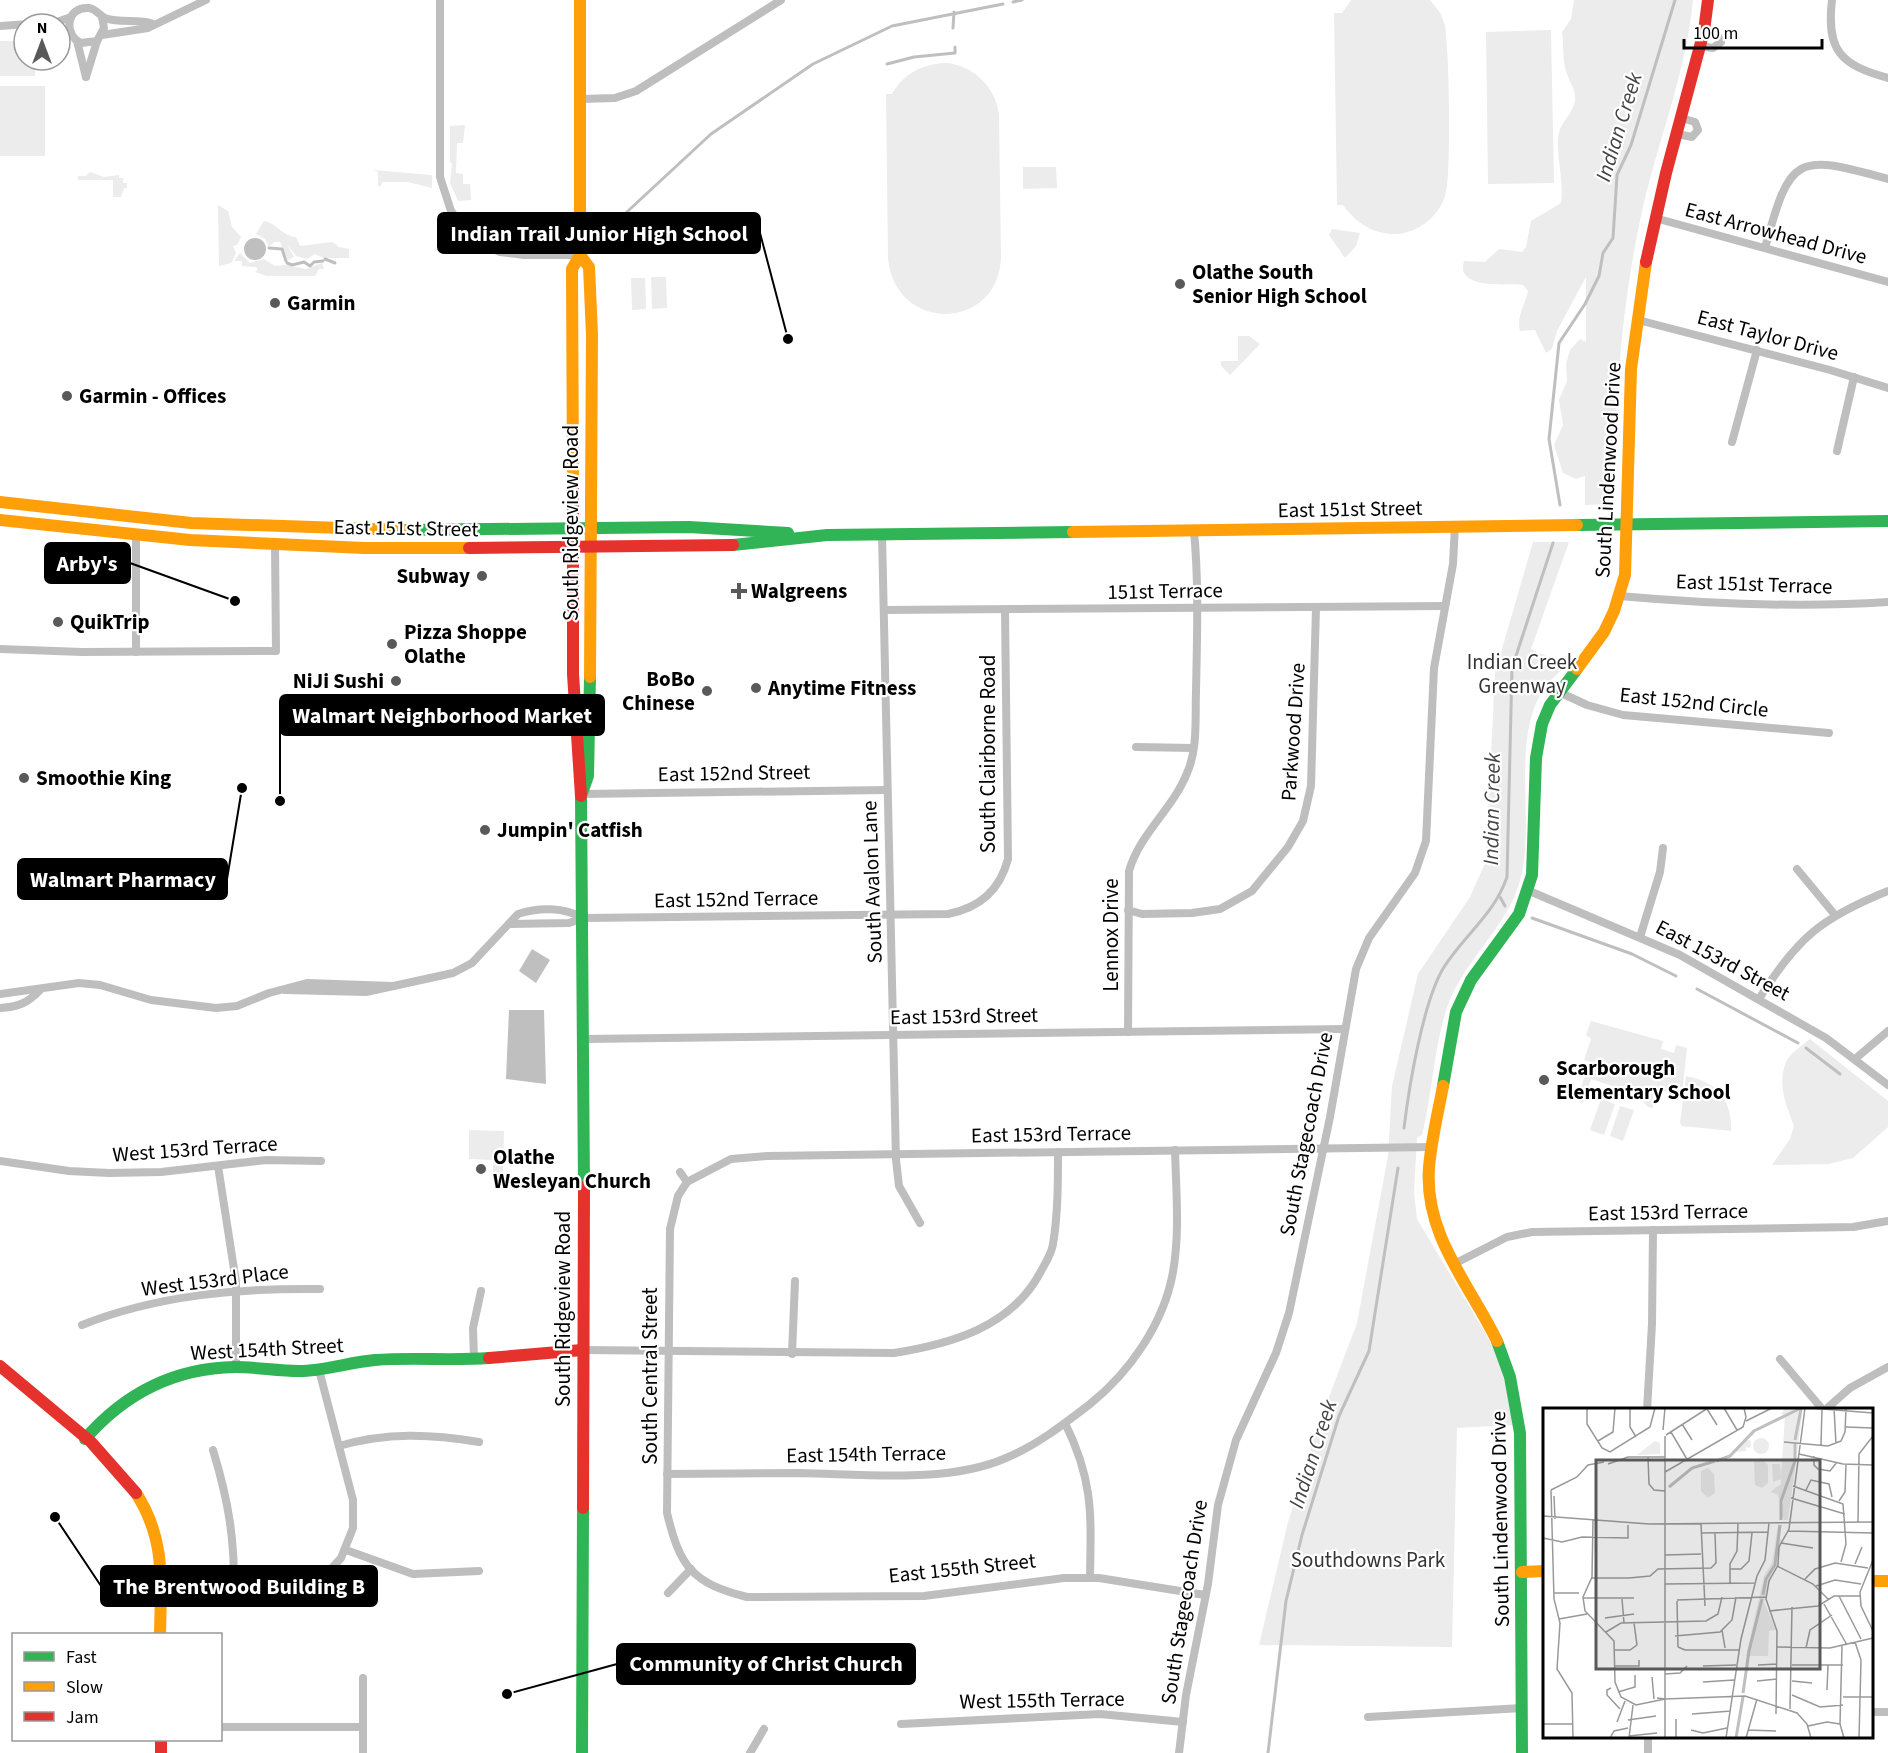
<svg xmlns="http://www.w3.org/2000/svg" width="1888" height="1753" viewBox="0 0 1888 1753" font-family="'Source Sans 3',sans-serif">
  <rect width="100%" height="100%" fill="#fff"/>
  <g fill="#ececec">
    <path d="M1351,0H1430L1441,14L1445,26C1449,49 1452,179 1445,196C1438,217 1419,232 1397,234C1374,235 1356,223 1343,205H1337L1334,13H1342Z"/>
    <path d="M1574,0H1693C1686,74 1657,143 1641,216C1620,313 1615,406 1613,504L1585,505V476L1576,479L1563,473L1554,445L1563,425L1559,400L1567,381L1566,364L1570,350L1580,339L1586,342V277L1557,331L1552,349L1546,353L1535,330L1520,331C1516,316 1525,306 1528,291L1523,285C1506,283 1455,290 1464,261L1485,262L1499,249L1522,252L1526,247L1531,221L1561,203C1564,181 1557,161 1558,138C1559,124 1569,118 1574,105C1578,92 1571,86 1567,74C1562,62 1564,45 1562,32L1571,19Z"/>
    <polygon points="1551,30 1554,183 1488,184 1486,32"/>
    <polygon points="0,41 24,41 24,60 35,60 35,76 0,76"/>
    <path d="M948,63C975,67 995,87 999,114L1001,257C999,331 896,334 888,259L886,94H892C904,73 924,63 948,63Z"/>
    <rect x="0" y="86" width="45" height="70"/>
    <polygon points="465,125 463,143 457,143 456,173 463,174 463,184 470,184 471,200 458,201 450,183 452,163 450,163 450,126"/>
    <polygon points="1023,167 1056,167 1057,188 1023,189"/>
    <polygon points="373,170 432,175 432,188 408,182 382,182 381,186 378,186 378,172"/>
    <polygon points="90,172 104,177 119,175 119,178 123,178 123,183 127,183 127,188 124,188 121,197 113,197 113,180 78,180 78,176 86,176"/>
    <polygon points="218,205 228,211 232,227 241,237 237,245 233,246 236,253 231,263 219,266"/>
    <path d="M264,221C277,223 282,236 296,237L300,246L332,242L339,247L349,249V258H324L315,254L307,259L296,256L287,244L294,257L288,260L280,242H274L269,247L265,239L256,234Z"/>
    <polygon points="1332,229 1360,233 1356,246 1345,258 1329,235"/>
    <polygon points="240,253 250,263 264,259 275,266 285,265 306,269 322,263 324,269 319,269 315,276 267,276 255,272 258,269 256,267 242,266 242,261 234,261"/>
    <polygon points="651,277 666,277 667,308 652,309"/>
    <polygon points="631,278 645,278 646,309 632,310"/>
    <polygon points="1238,336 1249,336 1260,344 1230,375 1221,366 1221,361 1238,361"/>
    <path d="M1533,542H1569L1531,649L1566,665C1559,673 1550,680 1544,688C1511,739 1534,816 1522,872C1513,920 1473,951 1453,993C1435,1029 1433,1093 1422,1135L1417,1138L1414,1192L1417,1219L1493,1346L1511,1400L1513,1425L1457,1428L1452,1647L1259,1645L1288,1522L1315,1434L1357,1323L1388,1156L1392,1086L1418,974L1470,897L1486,861L1495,673Z"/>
    <polygon points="1591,1021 1663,1041 1661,1049 1674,1053 1676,1045 1687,1048 1682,1094 1653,1089 1653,1108 1648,1107 1637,1094 1591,1079 1583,1103 1577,1100 1586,1072 1596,1064 1584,1060 1591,1039 1586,1035"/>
    <path d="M1810,1039L1888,1101V1127L1853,1158L1829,1164L1772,1165L1790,1139L1794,1126C1786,1105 1777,1084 1786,1062C1790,1053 1803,1045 1810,1039Z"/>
    <path d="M1686,1076C1717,1082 1732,1099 1731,1131L1682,1126L1680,1123Z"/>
    <polygon points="1601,1099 1615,1104 1604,1135 1590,1130"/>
    <polygon points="1620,1106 1634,1110 1623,1141 1610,1136"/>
    <polygon points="469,1130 504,1131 503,1175 493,1175 493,1160 469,1159"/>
  </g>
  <g fill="#bfbfbf">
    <circle cx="255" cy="249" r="11"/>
    <polygon points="532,949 550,960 536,983 519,971"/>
    <polygon points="509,1010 544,1010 546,1084 506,1079"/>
  </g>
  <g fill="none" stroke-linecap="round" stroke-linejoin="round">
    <g stroke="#bfbfbf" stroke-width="3">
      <polyline points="1013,2 1022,0"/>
      <polyline points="953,28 954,12"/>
      <polyline points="887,64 914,57 955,53 955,47"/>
      <polyline points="615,223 711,134 813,64 892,26 1003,4"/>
      <polyline points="269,248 282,249 286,261"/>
      <polyline points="325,259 335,263"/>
      <polyline points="287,263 292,265 304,262 310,266 314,262 323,261"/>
      <polyline points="1560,505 1549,439 1559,343 1585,304 1599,276 1603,253 1613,238 1617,175 1631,145 1675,0"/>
      <polyline points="1500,897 1505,906"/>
      <polyline points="1532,918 1632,954 1676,976"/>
      <polyline points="1697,989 1798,1043"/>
      <polyline points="1806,1048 1840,1074"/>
      <path d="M1404,1128C1409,1087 1423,1001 1444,967C1465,934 1494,915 1507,877L1512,668L1553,543"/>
      <polyline points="1268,1753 1286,1601 1302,1535 1339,1416 1369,1351 1398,1168"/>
    </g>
    <g stroke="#bebebe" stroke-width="8">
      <polyline points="440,0 440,177 451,211 468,233 481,244 500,252 524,255 580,255"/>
      <path d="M1832,0C1826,51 1841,65 1888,78"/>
      <path d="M102,17L104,28L97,41L81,43C63,35 66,6 89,8C96,9 99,15 105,18C121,24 138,18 153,24"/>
      <polyline points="0,26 57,22 71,17"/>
      <polyline points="102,35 148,28 206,0"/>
      <polyline points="77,41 86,77"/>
      <polyline points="1700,46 1713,48 1721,42 1717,34 1704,31"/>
      <polyline points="86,77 97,41"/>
      <polyline points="581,99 615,98 636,91 781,0"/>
      <polyline points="1677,134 1692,137 1698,130 1695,122 1681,118"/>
      <polyline points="1655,218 1888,282"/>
      <path d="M1765,248C1790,155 1796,153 1888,179"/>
      <polyline points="1638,320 1830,370 1888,388"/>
      <polyline points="1732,442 1757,350"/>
      <polyline points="1837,451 1854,377"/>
      <polyline points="882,534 896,1160 899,1186 920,1223"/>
      <polyline points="136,535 136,652"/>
      <path d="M1619,596C1709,604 1798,608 1888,602"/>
      <polyline points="884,610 1445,606"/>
      <polyline points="0,649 82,652 276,651 275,545"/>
      <polyline points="1559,692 1587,705 1623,715 1829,733"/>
      <polyline points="1136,747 1193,748"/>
      <polyline points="581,794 887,790"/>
      <polyline points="1797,869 1835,915"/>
      <polyline points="1527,890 1680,955 1826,1038 1888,1085"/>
      <polyline points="1128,910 1142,914 1192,913 1220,909 1252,891 1288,847 1303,821 1311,786 1316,608"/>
      <path d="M509,924L569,923L583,918L948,914C979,908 1000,890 1008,859L1005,611"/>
      <polyline points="1640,937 1660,872 1663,848"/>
      <path d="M285,990L366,992L453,973L472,963L518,914C539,907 564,907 583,918"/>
      <polyline points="0,994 79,983 100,985 151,1000 216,1008 237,1006 269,993 307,983 393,986"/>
      <path d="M1759,999C1797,938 1821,918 1888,891"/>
      <path d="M0,1008C18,1007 28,1003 40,990"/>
      <path d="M1128,1032L1129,871C1140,833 1173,809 1187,773C1198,749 1195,718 1196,692C1197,638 1199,584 1194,531"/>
      <polyline points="584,1039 1345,1029"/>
      <polyline points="1855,1059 1888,1031"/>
      <polyline points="0,1161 69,1171 109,1173 161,1172 266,1160 321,1161"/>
      <polyline points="218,1166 236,1282 236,1367"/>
      <polyline points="680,1172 687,1182 731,1159 767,1156 1433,1147"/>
      <path d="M687,1182L678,1196L670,1229L667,1513C680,1567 692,1583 747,1597L924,1596L1064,1578H1099L1205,1595"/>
      <polyline points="1454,1264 1507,1237 1532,1232 1853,1227 1888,1221"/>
      <path d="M82,1325C157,1295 240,1288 320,1289"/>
      <path d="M582,1350L894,1353C951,1344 1011,1327 1040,1273C1045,1264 1052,1253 1053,1244C1058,1214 1058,1182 1058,1152"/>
      <polyline points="792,1354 795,1281"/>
      <polyline points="474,1359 473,1328 481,1291"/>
      <polyline points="1780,1359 1823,1410"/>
      <polyline points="1647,1410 1652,1324 1653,1230"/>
      <polyline points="1825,1410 1850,1388 1888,1367"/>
      <path d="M1065,1423C1094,1482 1091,1515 1090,1578"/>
      <path d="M339,1446C387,1432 431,1434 479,1442"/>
      <path d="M213,1450C229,1503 235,1540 234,1597"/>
      <path d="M667,1474C711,1474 755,1473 799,1473C863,1474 947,1484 1006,1458C1037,1445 1064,1424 1090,1404C1130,1372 1164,1323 1173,1272C1180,1232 1176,1190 1175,1150"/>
      <polyline points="346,1550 413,1574 479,1571"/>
      <polyline points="668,1593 691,1569"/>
      <polyline points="160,1597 288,1596 322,1579 341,1558 353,1528 353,1500 319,1370"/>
      <polyline points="1872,1712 1888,1712"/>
      <polyline points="1368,1717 1522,1708"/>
      <polyline points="901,1724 1100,1714 1183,1722"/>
      <polyline points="220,1727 363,1727 363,1678"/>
      <polyline points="363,1727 363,1753"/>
      <polyline points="1648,1736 1648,1753"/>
      <polyline points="750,1753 764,1729"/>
      <polyline points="1179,1753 1186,1695 1208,1584 1218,1505 1236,1440 1276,1353 1289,1313 1330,1117 1356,969 1369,938 1415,873 1426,841 1434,668 1453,564 1455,526"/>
    </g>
    <g stroke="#30b455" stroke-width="12">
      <polyline points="1577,525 1888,521"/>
      <polyline points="401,530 689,527 788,533"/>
      <polyline points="733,545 827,535 1073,532"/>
      <polyline points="582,793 588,776 590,677"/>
      <polyline points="581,796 584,1187"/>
      <polyline points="1443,1086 1456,1012 1471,980 1519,914 1532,875 1536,758 1542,724 1550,705 1577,669"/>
      <polyline points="1497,1341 1510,1377 1520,1433 1522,1753"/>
      <path d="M85,1439C125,1393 174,1368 235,1367C256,1367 278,1371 299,1371C324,1371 350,1362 375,1360C413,1357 451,1361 489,1358"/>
      <polyline points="582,1753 583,1508"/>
    </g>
    <g stroke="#ff9f0a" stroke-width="12">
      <polyline points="580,255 589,267 592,335 590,677"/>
      <polyline points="573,482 572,269 580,255 580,0"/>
      <polyline points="0,502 191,523 401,530"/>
      <polyline points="0,520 190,540 364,548 469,548"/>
      <polyline points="1073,532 1577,525"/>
      <polyline points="1577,669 1604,632 1614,611 1625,575 1631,369 1646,262"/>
      <path d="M1443,1086C1438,1113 1431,1141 1429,1168C1424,1235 1470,1285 1497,1341"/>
      <path d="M136,1493C166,1540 161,1581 160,1634"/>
      <polyline points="1522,1572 1544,1571"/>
      <polyline points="1872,1581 1888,1581"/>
    </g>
    <g stroke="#e5322d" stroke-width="12">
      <polyline points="1646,262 1666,173 1704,31 1708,0"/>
      <polyline points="573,482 573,674 581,796"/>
      <polyline points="469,548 733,545"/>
      <polyline points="489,1358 582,1350"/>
      <polyline points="0,1366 91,1442 136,1493"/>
      <polyline points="583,1508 584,1187"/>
      <polyline points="161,1740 161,1753"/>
    </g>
  </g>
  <g fill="#595959" stroke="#fff" stroke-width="2">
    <circle cx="1180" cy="284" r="6"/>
    <circle cx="275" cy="303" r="6"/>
    <circle cx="67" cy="396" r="6"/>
    <circle cx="482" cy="576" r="6"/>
    <path d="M736 582h6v6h6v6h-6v6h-6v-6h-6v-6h6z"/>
    <circle cx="58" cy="622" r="6"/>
    <circle cx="392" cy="644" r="6"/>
    <circle cx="396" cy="681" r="6"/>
    <circle cx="756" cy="688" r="6"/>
    <circle cx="707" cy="691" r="6"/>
    <circle cx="24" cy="778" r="6"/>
    <circle cx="485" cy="830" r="6"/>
    <circle cx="1544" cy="1080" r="6"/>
    <circle cx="481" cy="1169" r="6"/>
  </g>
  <g text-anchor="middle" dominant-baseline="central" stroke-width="4.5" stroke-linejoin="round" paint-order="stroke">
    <g font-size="21" fill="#000" stroke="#fff">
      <text transform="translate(1776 233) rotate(15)">East Arrowhead Drive</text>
      <text transform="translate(1768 335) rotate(15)">East Taylor Drive</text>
      <text transform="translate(1608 470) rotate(-87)">South Lindenwood Drive</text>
      <text transform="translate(1350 509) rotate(-1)">East 151st Street</text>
      <text transform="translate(571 523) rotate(-90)">South Ridgeview Road</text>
      <text transform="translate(406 528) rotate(1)">East 151st Street</text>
      <text transform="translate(1754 584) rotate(2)">East 151st Terrace</text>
      <text transform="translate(1165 591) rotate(-1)">151st Terrace</text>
      <text transform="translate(1694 702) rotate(6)">East 152nd Circle</text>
      <text transform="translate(1293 732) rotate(-86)">Parkwood Drive</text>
      <text transform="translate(988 754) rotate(-90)">South Clairborne Road</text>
      <text transform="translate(734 773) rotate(-1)">East 152nd Street</text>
      <text transform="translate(872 882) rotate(-92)">South Avalon Lane</text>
      <text transform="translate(736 899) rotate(-1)">East 152nd Terrace</text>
      <text transform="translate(1111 935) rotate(-90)">Lennox Drive</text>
      <text transform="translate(1723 960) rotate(28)">East 153rd Street</text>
      <text transform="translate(964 1016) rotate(-1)">East 153rd Street</text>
      <text transform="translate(1051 1134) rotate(-1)">East 153rd Terrace</text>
      <text transform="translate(1306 1134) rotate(-79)">South Stagecoach Drive</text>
      <text transform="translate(195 1149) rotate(-4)">West 153rd Terrace</text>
      <text transform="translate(1668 1212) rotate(-1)">East 153rd Terrace</text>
      <text transform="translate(215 1280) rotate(-7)">West 153rd Place</text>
      <text transform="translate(563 1309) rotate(-90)">South Ridgeview Road</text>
      <text transform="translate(267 1349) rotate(-3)">West 154th Street</text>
      <text transform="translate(650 1376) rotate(-90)">South Central Street</text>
      <text transform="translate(866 1454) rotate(-1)">East 154th Terrace</text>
      <text transform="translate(1500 1519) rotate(-91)">South Lindenwood Drive</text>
      <text transform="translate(962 1568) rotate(-6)">East 155th Street</text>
      <text transform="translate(1184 1602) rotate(-81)">South Stagecoach Drive</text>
      <text transform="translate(1042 1700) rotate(-1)">West 155th Terrace</text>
    </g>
    <g font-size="21" font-weight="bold" fill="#000" stroke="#fff" text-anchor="start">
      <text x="1192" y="272">Olathe South<tspan x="1192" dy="24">Senior High School</tspan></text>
      <text x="287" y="303">Garmin</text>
      <text x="79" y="396">Garmin - Offices</text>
      <text x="470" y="576" text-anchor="end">Subway</text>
      <text x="751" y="591">Walgreens</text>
      <text x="70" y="622">QuikTrip</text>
      <text x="404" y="632">Pizza Shoppe<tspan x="404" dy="24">Olathe</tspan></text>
      <text x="695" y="679" text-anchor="end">BoBo<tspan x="695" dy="24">Chinese</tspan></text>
      <text x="384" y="681" text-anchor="end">NiJi Sushi</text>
      <text x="768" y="688">Anytime Fitness</text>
      <text x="36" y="778">Smoothie King</text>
      <text x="497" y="830">Jumpin' Catfish</text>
      <text x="1556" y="1068">Scarborough<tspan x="1556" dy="24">Elementary School</tspan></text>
      <text x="493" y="1157">Olathe<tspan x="493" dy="24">Wesleyan Church</tspan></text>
    </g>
    <g font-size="21" fill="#333" stroke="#fff">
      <text x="1522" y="662">Indian Creek<tspan x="1522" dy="24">Greenway</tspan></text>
      <text x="1368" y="1560">Southdowns Park</text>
    </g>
    <g font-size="22" font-style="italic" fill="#444" stroke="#fff">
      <text transform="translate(1619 127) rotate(-73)">Indian Creek</text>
      <text transform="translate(1492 809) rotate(-89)">Indian Creek</text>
      <text transform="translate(1313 1454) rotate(-72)">Indian Creek</text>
    </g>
  </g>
  <g transform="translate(1543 1408)">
    <rect width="330" height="330" fill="#fff"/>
    <path d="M242,0H260L245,112H241L238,105L241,87L237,94L234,86L227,84L238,76V71L230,74L229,56H237L238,68L242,7L238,6ZM208,24L211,27L203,31L208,33L207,40L203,39V43L191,44L185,50L173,53L183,50ZM210 38a8 8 0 1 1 16 0a8 8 0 1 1-16 0ZM112,33L117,35V46L94,47ZM218,50L225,57V75L219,80L212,77L211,54ZM165,60L171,66L172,85L165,90L158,83V63ZM235,117H239L235,129L239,132L221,194L233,222L226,223L225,248H203L221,168L229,155Z" fill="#ececec"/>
    <path fill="none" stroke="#bfbfbf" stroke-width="3" d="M252,32L258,1M173,53L187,48L211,23L258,0M126,79L149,60L172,53M238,112V93L252,53V36M220,187L223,171L232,157L237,117M200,285L206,243L219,191M193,330L200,289"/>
    <path fill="none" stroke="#999" stroke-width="1.5" d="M44,0V16L59,40L67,44L107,19L112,0M87,0V19L93,29M181,0L194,22M267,0L330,5M291,0L293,36M164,1L174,17M203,13L229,0M139,16L149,32M303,19L330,20M120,22L122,0M128,24L145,53M123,27L165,0M55,33L70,24L72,0M298,33L302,24L303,0M241,34L285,38L298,33M278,37L279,0M256,46L300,56L330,57M271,48V57L275,61L287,63L294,54M105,49L106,76L111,82L122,83M65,56L85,49H122M122,64L200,19L203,9L201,0M250,78L300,96L303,136L298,154M8,82L11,191L17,215L14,261L29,285L30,330M8,82L34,69L45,57L61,54M263,82L268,72L286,76L289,89M11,88L12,111M248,90L302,106M296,93L302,84L303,56M0,108L106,116L330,114M50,112L49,169L40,189L42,203L71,233L72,274L78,289L93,297L122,291L114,290M315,114L316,46L330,28M158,116L162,198M245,123L330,125M158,125L225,124M0,130L19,134L39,129L85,130V117M238,135L270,140M122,147L158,146M330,152L317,184L318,198L330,223M312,156L319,139M234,158L270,176L286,192M187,161H198L206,153L209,125M48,170H86M86,170L107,168L115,161L168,160L173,155L172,125M262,171L272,161L292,155L325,160M187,175V156L194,143L195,116M122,176L213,175M273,178L292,172L318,176M11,185H36M296,188L318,231M40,190H91M79,191L81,215M134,192L223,189M134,193L135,239M281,196L304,237M226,203L275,198L291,188H317M62,210L91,206M16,211L44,206M91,215L94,237M179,222L182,240M63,224L78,215L163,213L175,206L179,189M132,228L177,224L189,212L193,189M312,234L318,252L316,330M299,238L297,316L301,330M135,239L142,242H196M234,239L287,240L330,230M263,240L267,222L289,207M72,242H87L94,237M215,257L234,256M249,257H300M72,258H96V252M160,258L193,257M122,266L137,265L144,258M109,269L111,291M214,273L234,271M249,273L269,275M160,274L191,272M68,280L64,282V287L77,301M284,282L285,257M75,284L92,279V267M249,287L277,299L300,297M300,289H330M122,291L202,288L254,305L264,316L268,330M247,301L249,199M149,306L188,303M233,306L234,223L223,191L226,173L235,157L236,139L246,121L262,0M133,311V330M85,312L113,308M74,314L82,293M0,316H30M265,318L284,314L297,316M148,322L160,325L184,320M205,322L233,323M86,328L114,325M67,330L71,323L85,320M86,330L90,297M122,330V28M183,330L198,231L214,168L222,152L226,115M203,330L214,291"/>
    <path fill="#595959" fill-opacity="0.15" stroke="#595959" stroke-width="3" d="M53,52H277V261H53Z"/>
    <rect width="330" height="330" fill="none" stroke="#000" stroke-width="3"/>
  </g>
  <path fill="none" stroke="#000" stroke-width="2" d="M788 339L760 233M235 601L130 563M280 801L280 715M242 788L227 879M55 1517L101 1586M507 1694L617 1664"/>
  <g fill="#000" stroke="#fff" stroke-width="2">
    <circle cx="788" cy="339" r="6"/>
    <circle cx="235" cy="601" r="6"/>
    <circle cx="280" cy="801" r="6"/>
    <circle cx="242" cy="788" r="6"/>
    <circle cx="55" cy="1517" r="6"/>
    <circle cx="507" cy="1694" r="6"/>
  </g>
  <g fill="#000" stroke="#000" stroke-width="2">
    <rect x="438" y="213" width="322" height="40" rx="6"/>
    <rect x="45" y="543" width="85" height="40" rx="6"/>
    <rect x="280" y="695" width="324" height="40" rx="6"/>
    <rect x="18" y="859" width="209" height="40" rx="6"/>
    <rect x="101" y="1566" width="276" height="40" rx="6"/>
    <rect x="617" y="1644" width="298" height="40" rx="6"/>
  </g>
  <g font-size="22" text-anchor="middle" font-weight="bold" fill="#fff">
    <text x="599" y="241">Indian Trail Junior High School</text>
    <text x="87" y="571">Arby's</text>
    <text x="442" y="723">Walmart Neighborhood Market</text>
    <text x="123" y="887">Walmart Pharmacy</text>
    <text x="239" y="1594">The Brentwood Building B</text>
    <text x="766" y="1671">Community of Christ Church</text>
  </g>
  <rect x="12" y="1633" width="210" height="108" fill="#ffffff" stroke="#999999" stroke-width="1.5"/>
  <rect x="24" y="1652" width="30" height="9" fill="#30b455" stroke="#999999" stroke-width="1.5"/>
  <text x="66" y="1663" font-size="18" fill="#000000">Fast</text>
  <rect x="24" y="1682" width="30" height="9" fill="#ff9f0a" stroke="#999999" stroke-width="1.5"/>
  <text x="66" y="1693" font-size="18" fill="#000000">Slow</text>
  <rect x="24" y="1712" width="30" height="9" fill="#e5322d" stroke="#999999" stroke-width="1.5"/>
  <text x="66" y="1723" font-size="18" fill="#000000">Jam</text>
  <g transform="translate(42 42)"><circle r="28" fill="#ffffff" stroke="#999999" stroke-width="1.5"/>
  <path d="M0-4.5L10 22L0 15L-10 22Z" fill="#595959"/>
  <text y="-9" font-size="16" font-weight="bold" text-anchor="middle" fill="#000000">N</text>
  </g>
  <path d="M1684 39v9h138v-9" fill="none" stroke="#000000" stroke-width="3"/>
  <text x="1693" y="39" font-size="18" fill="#000000" stroke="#ffffff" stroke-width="4.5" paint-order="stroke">100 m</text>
</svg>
